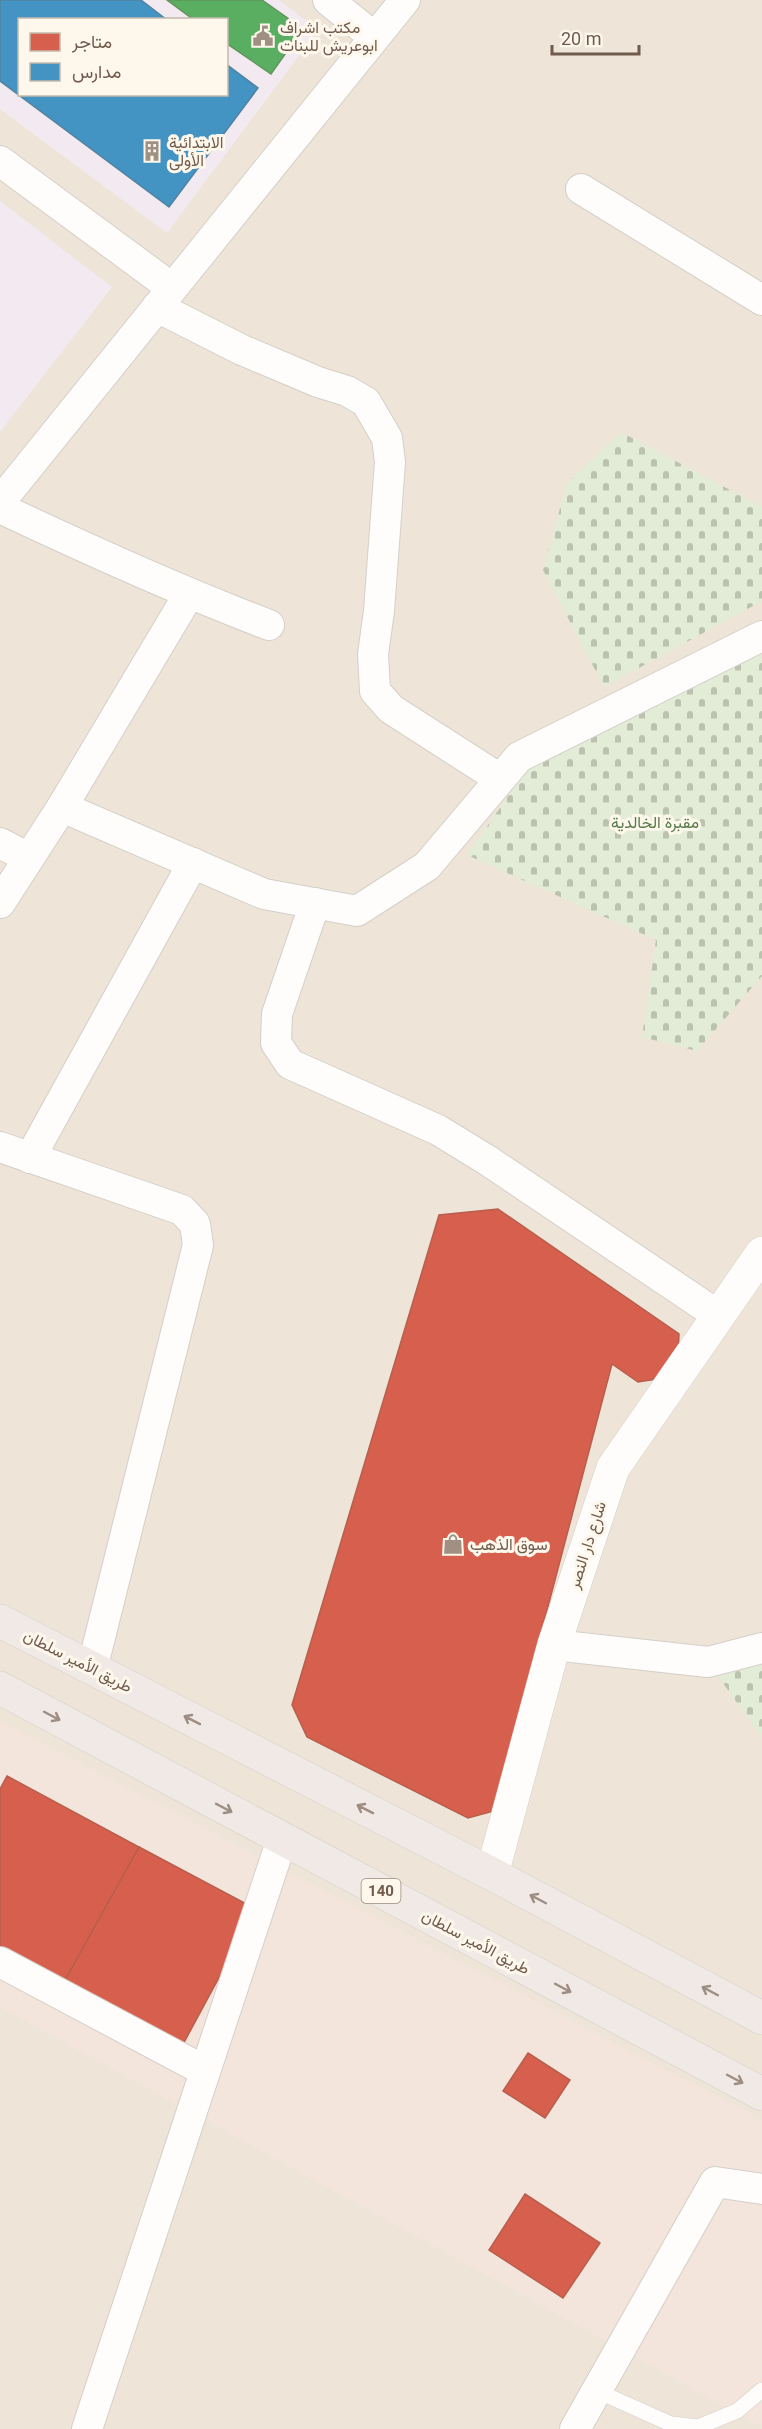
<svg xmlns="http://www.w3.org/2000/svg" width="762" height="2429" viewBox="0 0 762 2429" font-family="Roboto,Vazirmatn,sans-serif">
  <defs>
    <pattern id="cemetery-stones" width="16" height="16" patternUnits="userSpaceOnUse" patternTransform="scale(1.5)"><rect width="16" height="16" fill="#e2ecd6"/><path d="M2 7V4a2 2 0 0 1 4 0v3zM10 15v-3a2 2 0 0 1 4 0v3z" fill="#bcc2b0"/></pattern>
  </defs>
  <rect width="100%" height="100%" fill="#f6f2ea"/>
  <path fill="#eee5d8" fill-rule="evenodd" d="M0,0H762V2429H0ZM20,20H226V94H20Z"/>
  <polygon fill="#f3e5dc" points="0,1721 762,2120 762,2427 0,2007"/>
  <g fill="#f3eaf1" fill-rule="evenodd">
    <path d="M0,0H279L318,30L167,233L0,109ZM20,20H226V94H20Z"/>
    <polygon points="0,201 112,287 0,432"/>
  </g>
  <g fill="url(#cemetery-stones)">
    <polygon points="621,432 762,507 762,601 604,687 543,570 567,483"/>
    <polygon points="762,650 762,976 697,1051 642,1037 656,940 467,855 530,765"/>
    <polygon points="762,1648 762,1738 708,1662"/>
  </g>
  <g fill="#d6604d" stroke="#b85e4d" stroke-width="1.5">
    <polygon points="498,1209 679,1334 678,1357 663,1378 638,1382 612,1364 494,1811 468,1818 307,1737 292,1705 439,1215"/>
    <polygon points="7,1776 139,1847 63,1984 0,1950 0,1789"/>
    <polygon points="139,1847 256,1909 181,2048 63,1984"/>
    <polygon points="528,2053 570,2080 545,2118 503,2091"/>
    <polygon points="525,2194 600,2243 563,2298 489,2250"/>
  </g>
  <polygon fill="#4393c3" stroke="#5182a0" stroke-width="1.5" points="0,0 141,0 167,20 20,20 20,94 226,94 226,64 258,88 169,207 0,81"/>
  <polygon fill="#5aae61" stroke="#61955b" stroke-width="1.5" points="167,0 262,0 303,29 271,74 226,43 226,20 194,20"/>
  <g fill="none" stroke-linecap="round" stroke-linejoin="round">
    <g stroke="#d5cfc9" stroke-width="16">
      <polyline id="lane" points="597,2391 671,2424 698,2427 737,2411 762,2390"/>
    </g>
    <g stroke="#d5cfc9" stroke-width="32">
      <g id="street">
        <polyline points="328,0 374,37"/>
        <polyline points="0,161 172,288"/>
        <polyline points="581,189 762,300"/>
        <polyline points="157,307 242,350 318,382 347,391 366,402 387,438 390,462 379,611 373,654 375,691 391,709 500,779"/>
        <polyline points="0,502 405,0"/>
        <path d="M0,508C89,550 177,590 269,625"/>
        <polyline points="62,807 264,894 357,911 427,866 519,757 762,636"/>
        <polyline points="0,843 29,858"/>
        <polyline points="0,903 62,807 189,594"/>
        <polyline points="315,903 277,1014 276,1043 290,1064 438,1130 487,1160 719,1316"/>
        <polyline points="0,1147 182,1210 195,1224 198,1245 92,1669"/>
        <polyline points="30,1158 193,863"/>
        <polyline points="554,1645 708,1662 762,1648"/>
        <polyline points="0,1962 205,2071"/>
        <polyline points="87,2429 282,1839"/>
        <polyline points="575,2429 715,2182 762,2189"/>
      </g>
    </g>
    <g stroke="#d6cfc8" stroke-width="34">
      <polyline id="secondary" points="492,1874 554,1645 613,1468 762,1253"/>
    </g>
    <g stroke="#d4cdc7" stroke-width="34">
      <g id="highway">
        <polyline points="0,1621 492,1874 762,2018"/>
        <polyline points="0,1688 762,2094"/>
      </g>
    </g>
    <use href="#lane" stroke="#fefdfc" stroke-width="15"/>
    <use href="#street" stroke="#fefdfc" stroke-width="30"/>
    <use href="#secondary" stroke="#fefdfc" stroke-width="33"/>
    <use href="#highway" stroke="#f0e9e5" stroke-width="33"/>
  </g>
  <defs><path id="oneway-shaft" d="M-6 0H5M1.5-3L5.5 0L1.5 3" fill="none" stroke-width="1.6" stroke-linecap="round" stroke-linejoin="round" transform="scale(1.5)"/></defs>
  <g stroke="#9d8d82">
    <use href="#oneway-shaft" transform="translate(52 1716) rotate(28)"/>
    <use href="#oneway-shaft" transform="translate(192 1720) rotate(-153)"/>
    <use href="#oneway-shaft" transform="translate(224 1808) rotate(28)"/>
    <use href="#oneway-shaft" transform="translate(365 1809) rotate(-153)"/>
    <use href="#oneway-shaft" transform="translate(538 1899) rotate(-152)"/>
    <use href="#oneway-shaft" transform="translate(563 1988) rotate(28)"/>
    <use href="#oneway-shaft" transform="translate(710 1991) rotate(-152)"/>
    <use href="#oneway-shaft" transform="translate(735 2079) rotate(28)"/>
  </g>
  <defs>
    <g id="civic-bare" transform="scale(1.62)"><path d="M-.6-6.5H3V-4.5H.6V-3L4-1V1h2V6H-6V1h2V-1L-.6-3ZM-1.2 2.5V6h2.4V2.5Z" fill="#a09084" stroke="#fdf7ec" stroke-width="2.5" paint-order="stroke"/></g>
    <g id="building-bare" transform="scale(1.62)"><path d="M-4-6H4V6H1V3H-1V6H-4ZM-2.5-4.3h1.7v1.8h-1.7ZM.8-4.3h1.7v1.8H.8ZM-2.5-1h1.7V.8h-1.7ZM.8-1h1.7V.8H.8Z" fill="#a09084" stroke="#fdf7ec" stroke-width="2.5" paint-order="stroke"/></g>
    <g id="shop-bare" transform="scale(1.62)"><path d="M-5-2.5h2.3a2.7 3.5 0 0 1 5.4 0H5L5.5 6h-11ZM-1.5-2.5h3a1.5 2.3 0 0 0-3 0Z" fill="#a09084" stroke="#fdf7ec" stroke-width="2.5" paint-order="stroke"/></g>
  </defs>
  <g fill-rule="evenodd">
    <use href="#civic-bare" x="263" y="36"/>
    <use href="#building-bare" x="152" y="151"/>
    <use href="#shop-bare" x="453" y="1544"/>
  </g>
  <g text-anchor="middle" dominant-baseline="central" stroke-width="6" stroke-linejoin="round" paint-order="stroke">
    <rect fill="#fdf7ec" stroke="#9b8a7d" stroke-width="1.5" x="361.5" y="1879" width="39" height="24" rx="4.5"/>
    <g font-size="15" font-weight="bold" fill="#715b4d">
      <text x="381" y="1891">140</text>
    </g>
    <g font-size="16" fill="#715b4d" stroke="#fdf7ec" text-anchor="start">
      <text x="280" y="27">مكتب اشراف<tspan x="280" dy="18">ابوعريش للبنات</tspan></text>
      <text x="169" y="142">الابتدائية<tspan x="169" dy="18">الأولى</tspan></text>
      <text x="470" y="1544">سوق الذهب</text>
    </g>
    <g font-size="16" fill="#567b49" stroke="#fdf7ec">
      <text x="655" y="822">مقبرة الخالدية</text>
    </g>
    <g font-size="16" fill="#715b4d" stroke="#fdf7ec">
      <text transform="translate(587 1545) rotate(-72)">شارع دار النصر</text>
      <text transform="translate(78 1661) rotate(27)">طريق الأمير سلطان</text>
      <text transform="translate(476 1942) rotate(28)">طريق الأمير سلطان</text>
    </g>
  </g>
  <rect x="18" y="18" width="210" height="78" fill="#fdf7ec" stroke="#c5b9ac" stroke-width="1.5"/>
  <rect x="30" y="33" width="30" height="18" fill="#d6604d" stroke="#c5b9ac" stroke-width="1.5"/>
  <text x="72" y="48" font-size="18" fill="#715b4d">متاجر</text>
  <rect x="30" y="63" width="30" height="18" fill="#4393c3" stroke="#c5b9ac" stroke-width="1.5"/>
  <text x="72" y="78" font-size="18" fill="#715b4d">مدارس</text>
  <path d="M552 45v9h87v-9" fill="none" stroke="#715b4d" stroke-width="3"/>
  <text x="561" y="45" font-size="18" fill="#715b4d" stroke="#fdf7ec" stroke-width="4.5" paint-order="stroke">20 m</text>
</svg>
